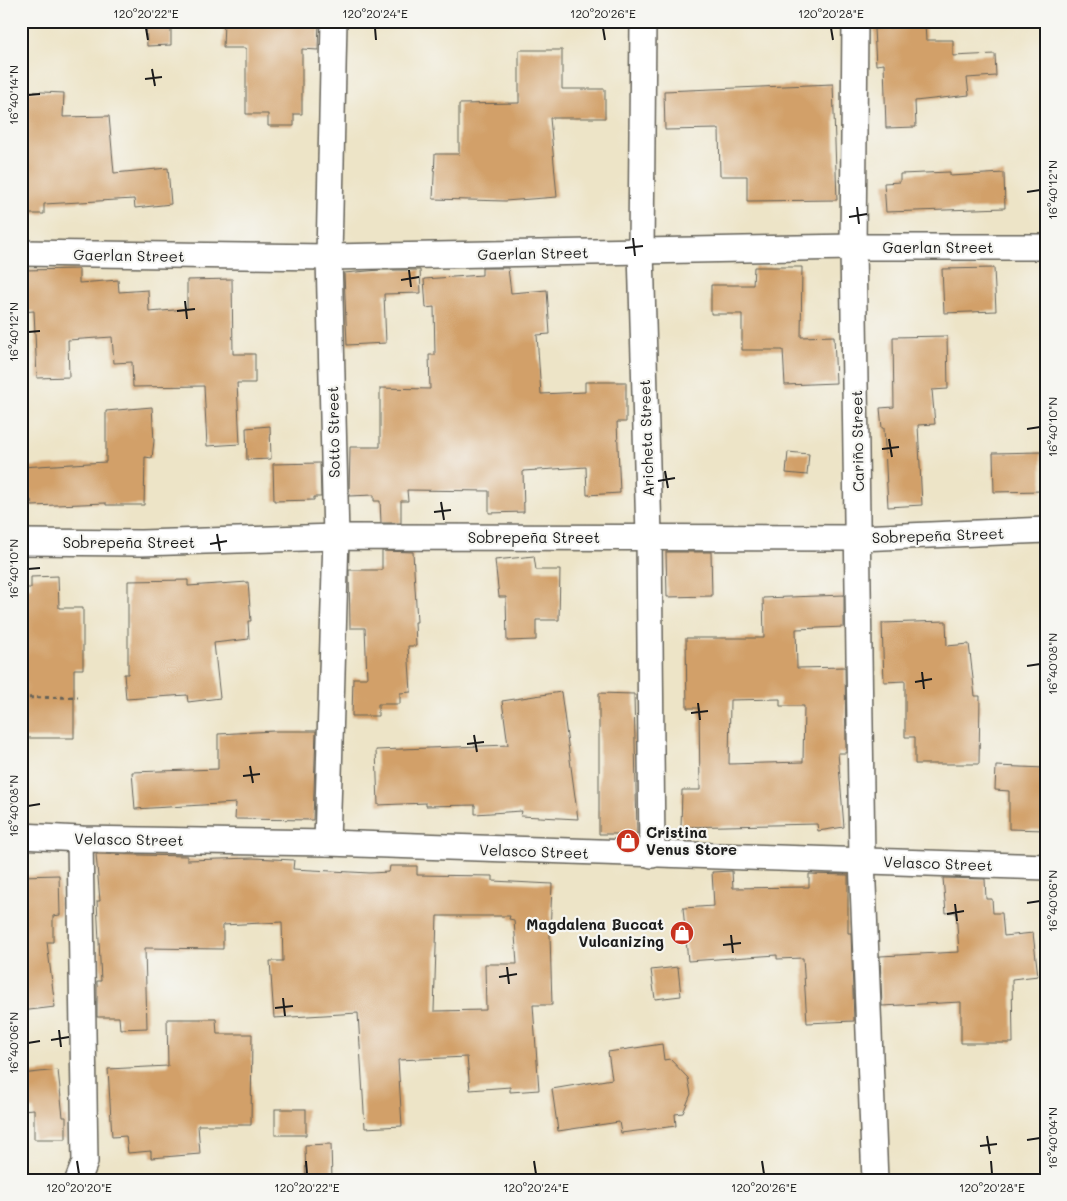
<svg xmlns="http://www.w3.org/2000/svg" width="1067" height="1201" viewBox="0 0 1067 1201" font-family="Mali,sans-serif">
  <rect width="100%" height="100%" fill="#f6f6f2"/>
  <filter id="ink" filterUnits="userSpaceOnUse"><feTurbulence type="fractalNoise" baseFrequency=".02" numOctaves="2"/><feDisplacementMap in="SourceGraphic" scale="10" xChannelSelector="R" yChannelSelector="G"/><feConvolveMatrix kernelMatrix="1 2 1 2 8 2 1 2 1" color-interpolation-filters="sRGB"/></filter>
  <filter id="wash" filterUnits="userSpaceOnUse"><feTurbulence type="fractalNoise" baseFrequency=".0096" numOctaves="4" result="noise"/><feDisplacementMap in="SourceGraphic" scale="20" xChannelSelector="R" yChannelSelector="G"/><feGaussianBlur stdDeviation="1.12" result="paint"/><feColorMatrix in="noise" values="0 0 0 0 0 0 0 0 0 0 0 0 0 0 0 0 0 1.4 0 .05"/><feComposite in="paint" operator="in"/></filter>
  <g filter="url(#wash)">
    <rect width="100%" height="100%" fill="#ede4c7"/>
    <g id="blocks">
      <g fill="#d2a069" fill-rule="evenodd">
        <polygon points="146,21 171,21 171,45 147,46"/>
        <polygon points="224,21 319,21 318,50 302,49 302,114 294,114 294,126 268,126 268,114 246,114 246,48 223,48"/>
        <polygon points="925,25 926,40 953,40 953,56 995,54 996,76 967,78 969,95 915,101 916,127 886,128 884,64 876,65 874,29"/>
        <polygon points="519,50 562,50 562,89 605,89 605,118 550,118 557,197 505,201 433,199 435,154 459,154 459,104 519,103"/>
        <polygon points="833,84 837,200 747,201 747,176 720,176 719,129 665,130 664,91"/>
        <polygon points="21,91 64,93 63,117 109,116 114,173 168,168 171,204 135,208 134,199 44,204 44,214 21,214"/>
        <polygon points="950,172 950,176 1004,173 1005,208 886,212 884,183 900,182 900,174"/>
        <polygon points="754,267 802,267 801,337 834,336 836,383 785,385 783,350 742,350 742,314 711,314 711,285 753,285"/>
        <polygon points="482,268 508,268 511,293 547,290 550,334 537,335 541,394 585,392 585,382 626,382 626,422 617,422 620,493 587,495 586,467 523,471 524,512 489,513 489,491 407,490 408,501 401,501 401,523 381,523 380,501 374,501 374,495 349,496 350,447 380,447 380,388 430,389 429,355 435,355 434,307 426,308 424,279 482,275"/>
        <polygon points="994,268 996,311 944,313 942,269"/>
        <polygon points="79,269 79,283 118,280 119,292 148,290 149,312 187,309 187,280 232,279 233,354 255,354 255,383 237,383 240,444 207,446 204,386 133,387 132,362 114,363 112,337 68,340 69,377 37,378 34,311 21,312 21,270"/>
        <polygon points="380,270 420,270 421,293 384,294 386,343 347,345 344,273"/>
        <polygon points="947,336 948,389 932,390 935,424 918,425 922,505 888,507 884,428 882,428 880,408 894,407 893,337"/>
        <polygon points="152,407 154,441 152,458 145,457 144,505 106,505 106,503 32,506 31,500 21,500 21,467 106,462 106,411"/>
        <polygon points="270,426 271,459 247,460 246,428"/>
        <polygon points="788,452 809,454 807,475 786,473"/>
        <polygon points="1041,452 1042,491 994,492 993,453"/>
        <polygon points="320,463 321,497 314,497 314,500 274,501 273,464"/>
        <polygon points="382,551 413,552 417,622 415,622 416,646 408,646 411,692 400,693 400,704 378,704 378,716 352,716 353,678 367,678 365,628 350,628 349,570 382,570"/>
        <polygon points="666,552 711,552 712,596 667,597"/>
        <polygon points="534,556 536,570 560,570 559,620 536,620 536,640 507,641 506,597 499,597 495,560"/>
        <polygon points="58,576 59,608 83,608 83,669 74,669 74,738 22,738 21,588 31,588 31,577"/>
        <polygon points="188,580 188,586 248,582 251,621 248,621 249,639 214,643 220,698 188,702 187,695 126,699 124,674 128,674 128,581"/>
        <path d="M844,595V627L796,629L797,668L845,667L846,753H838L844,827L818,831L817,824L681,827L682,790H700L699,708H687L686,638H764L763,598ZM780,699V706H804L803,762L729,764L730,700Z"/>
        <polygon points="946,621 947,646 969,644 975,696 980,696 979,764 915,764 915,737 905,737 905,681 884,682 882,623"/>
        <polygon points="561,692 578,819 521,816 522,811 475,814 475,805 426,806 426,803 378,805 376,750 508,745 502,701"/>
        <polygon points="599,693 634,694 637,834 599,834"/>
        <polygon points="274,731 316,731 313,820 235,819 236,803 135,809 132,772 218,769 218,734"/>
        <polygon points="996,766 1045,768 1043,796 1046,796 1046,830 1009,829 1009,791 995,790"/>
        <path d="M96,854L187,856V860L253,858L294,860L293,869L370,873L389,872L390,866H417V875L493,876V881L552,884L550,935L552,1005H533L539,1090L510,1092V1087L470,1090L467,1057L398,1060L402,1126L365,1128L358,1013L274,1018L270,961H283L282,922L223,925V949L145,948L147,1028L120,1029L119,1017H97V981H101L97,901H100ZM437,916H510L509,919L514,920L517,964H485L486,1010L434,1011Z"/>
        <polygon points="732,871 733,888 809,887 809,874 848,875 848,933 851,933 854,1021 807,1023 803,958 777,959 777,955 688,961 683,908 714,906 712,872"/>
        <polygon points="59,875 60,915 53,916 53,942 47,942 55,1007 21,1011 21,876"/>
        <polygon points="943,878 985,879 986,899 992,899 993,913 1002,913 1004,936 1033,933 1038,976 1012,979 1013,1043 961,1043 961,1002 882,1006 880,956 959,952 956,912 946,913"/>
        <polygon points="678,967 681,996 655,999 651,970"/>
        <polygon points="167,1019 216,1019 217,1034 252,1034 251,1125 198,1125 200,1154 151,1158 151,1151 128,1153 126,1136 112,1137 108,1069 168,1066"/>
        <polygon points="662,1044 664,1060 670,1059 688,1078 691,1094 683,1113 675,1114 676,1126 621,1133 619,1122 558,1131 552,1089 612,1079 608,1052"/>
        <polygon points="58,1070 63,1117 66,1117 66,1139 34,1139 34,1109 21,1110 21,1074"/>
        <rect x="275" y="1109" width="31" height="26"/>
        <polygon points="331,1144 332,1180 306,1180 305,1145"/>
      </g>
    </g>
  </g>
  <g filter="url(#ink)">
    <use href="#blocks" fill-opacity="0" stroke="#656258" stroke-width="1"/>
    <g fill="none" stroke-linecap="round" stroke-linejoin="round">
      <g stroke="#656258" stroke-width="28">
        <g id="minor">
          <polyline points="643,21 641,251 649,536 652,855"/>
          <polyline points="855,21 853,247 862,860 875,1180"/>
          <polyline points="21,253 329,257 853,247 1046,247"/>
          <polyline points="21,542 141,543 336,537 859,538 1046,530"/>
          <polyline points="21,836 80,839 327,843 1046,867"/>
          <polyline points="327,843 336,537 329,257 334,21"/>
          <polyline points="78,1180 85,1162 80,839"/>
        </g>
      </g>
      <polyline stroke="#656258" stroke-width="3" stroke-dasharray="4 4" stroke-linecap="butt" points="21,698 78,697"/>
      <use href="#minor" stroke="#fff" stroke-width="25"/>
    </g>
  </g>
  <path fill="none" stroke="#1c1c1c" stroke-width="2" d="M146,28L148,40M375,28L376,40M603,28L605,40M831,28L833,40M152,69L155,86M145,79L162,77M28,95L40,94M1027,192L1040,190M857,207L859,224M849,217L867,214M633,238L635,256M625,248L643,246M409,270L411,287M401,280L419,277M185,301L187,319M177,311L195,309M28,332L40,331M1027,429L1040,427M889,439L892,457M882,449L899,447M665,471L668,488M658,481L675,478M441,502L444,520M434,512L451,510M217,534L220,551M210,544L227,541M28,569L40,568M1027,666L1040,664M922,672L924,689M915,682L932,679M698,703L700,720M691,713L708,711M474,735L477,752M467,744L484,742M250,766L253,783M243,776L260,774M28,806L40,804M1027,903L1040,901M955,904L957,921M947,914L964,911M731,935L733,953M723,945L741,943M507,967L509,984M499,977L517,974M283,998L285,1016M275,1008L293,1006M59,1030L61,1047M51,1040L69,1037M28,1043L40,1041M987,1136L990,1154M1027,1140L1040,1138M980,1146L997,1144M77,1161L79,1174M306,1161L307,1174M534,1161L536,1174M762,1161L764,1174M991,1161L992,1174"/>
  <defs>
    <g id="shop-disc" transform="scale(1.25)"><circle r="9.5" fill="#c8321e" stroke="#f6f6f2"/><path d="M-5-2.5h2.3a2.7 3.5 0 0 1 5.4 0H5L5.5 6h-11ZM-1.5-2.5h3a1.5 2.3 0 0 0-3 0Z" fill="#fff"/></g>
  </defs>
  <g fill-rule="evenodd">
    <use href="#shop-disc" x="628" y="841"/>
    <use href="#shop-disc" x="682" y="933"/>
  </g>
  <g text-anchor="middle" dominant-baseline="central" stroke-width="4.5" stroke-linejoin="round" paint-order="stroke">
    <g font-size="15" fill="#1c1c1c" stroke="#f6f6f2">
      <text x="938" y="247">Gaerlan Street</text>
      <text transform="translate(533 253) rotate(-1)">Gaerlan Street</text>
      <text transform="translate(129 255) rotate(1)">Gaerlan Street</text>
      <text transform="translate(333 432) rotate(-91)">Sotto Street</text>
      <text transform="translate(646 438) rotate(-92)">Aricheta Street</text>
      <text transform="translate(857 441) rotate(-91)">Cariño Street</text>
      <text transform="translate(938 535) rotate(-2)">Sobrepeña Street</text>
      <text x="534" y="537">Sobrepeña Street</text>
      <text x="129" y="542">Sobrepeña Street</text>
      <text transform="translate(129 839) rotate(1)">Velasco Street</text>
      <text transform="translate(534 851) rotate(2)">Velasco Street</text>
      <text transform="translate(938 863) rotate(2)">Velasco Street</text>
    </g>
    <g font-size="15" font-weight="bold" fill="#1c1c1c" stroke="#f6f6f2" text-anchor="start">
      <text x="646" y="832">Cristina<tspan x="646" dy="17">Venus Store</tspan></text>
      <text x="664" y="924" text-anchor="end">Magdalena Buccat<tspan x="664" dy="17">Vulcanizing</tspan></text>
    </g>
  </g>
  <rect width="1067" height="1201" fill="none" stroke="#f6f6f2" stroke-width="55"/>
  <rect x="28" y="28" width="1012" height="1146" fill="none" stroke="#1c1c1c" stroke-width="2"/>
  <g font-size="12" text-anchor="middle" fill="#1c1c1c">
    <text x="146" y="18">120°20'22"E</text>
    <text x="375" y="18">120°20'24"E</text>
    <text x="603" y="18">120°20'26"E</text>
    <text x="831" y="18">120°20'28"E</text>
    <text transform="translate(14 95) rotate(-90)" y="4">16°40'14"N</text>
    <text transform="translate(1053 190) rotate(-90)" y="4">16°40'12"N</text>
    <text transform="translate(14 332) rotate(-90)" y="4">16°40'12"N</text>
    <text transform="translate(1053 427) rotate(-90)" y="4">16°40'10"N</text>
    <text transform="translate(14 569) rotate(-90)" y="4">16°40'10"N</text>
    <text transform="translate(1053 664) rotate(-90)" y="4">16°40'08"N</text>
    <text transform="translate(14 806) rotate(-90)" y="4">16°40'08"N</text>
    <text transform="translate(1053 901) rotate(-90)" y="4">16°40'06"N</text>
    <text transform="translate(14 1043) rotate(-90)" y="4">16°40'06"N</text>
    <text transform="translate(1053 1138) rotate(-90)" y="4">16°40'04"N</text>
    <text x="79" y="1192">120°20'20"E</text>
    <text x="307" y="1192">120°20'22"E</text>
    <text x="536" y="1192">120°20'24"E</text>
    <text x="764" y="1192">120°20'26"E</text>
    <text x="992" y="1192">120°20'28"E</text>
  </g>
</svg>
